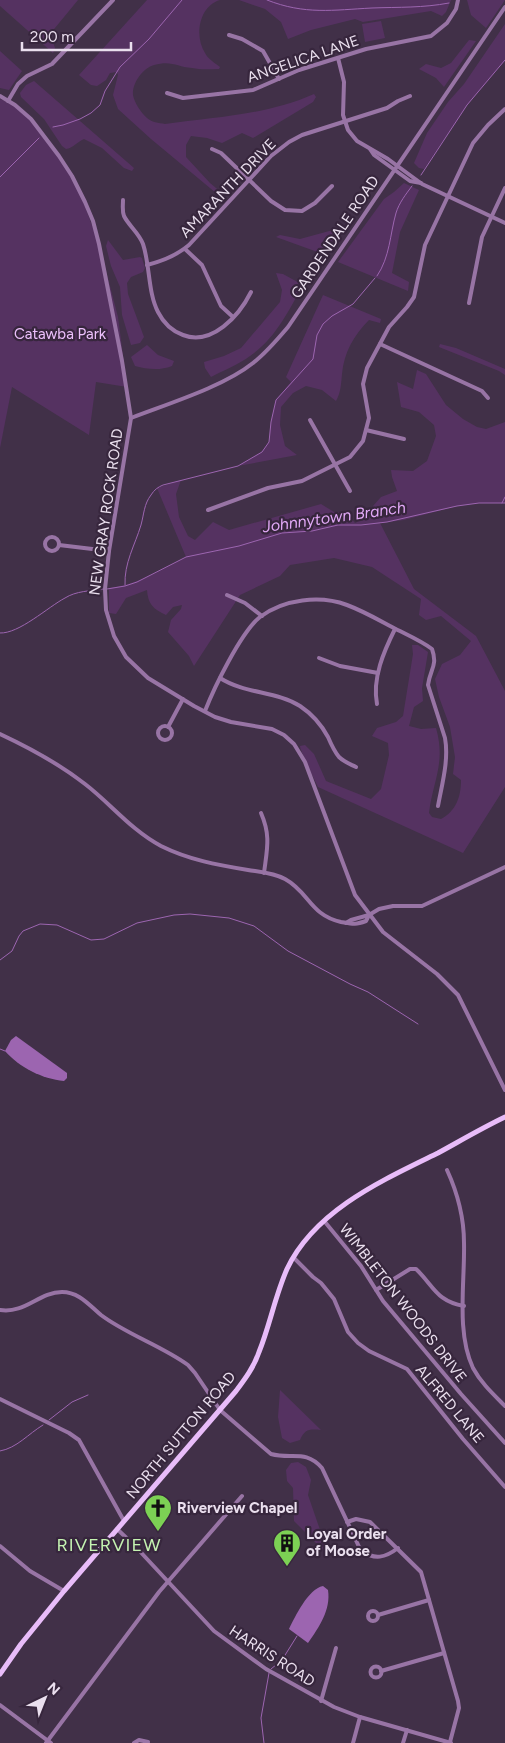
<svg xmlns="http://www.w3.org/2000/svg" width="505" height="1743" viewBox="0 0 505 1743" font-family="Figtree,sans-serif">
  <rect width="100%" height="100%" fill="#413048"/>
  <g fill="#553261">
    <polygon points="0,0 78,0 50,34 55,48 53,53 0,6"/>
    <path d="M147,0H220C199,6 194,36 205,53C208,59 215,63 220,67L219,69C210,69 201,70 192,68C177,67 172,60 154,65C143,68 132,83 133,95C134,102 141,113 147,118C151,122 159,123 165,124C215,117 267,115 314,94L316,97L313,102L253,138L242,133L222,143L207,138L191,136L186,145V157L210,183L222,193V198L151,139L118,109L113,95L118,75L117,72L110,73L106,80L97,86L91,85L79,75Z"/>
    <polygon points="239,0 451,0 446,12 442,16 431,11 363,22 355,19 311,30 288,39 281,22 265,9"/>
    <polygon points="467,0 505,0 486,28 471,15"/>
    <polygon points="381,21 385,38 365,42 362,24"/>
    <polygon points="505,24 505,60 467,105 424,169 419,168 414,163 427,133 448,102 464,84"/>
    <polygon points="469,40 476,41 444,87 436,78 419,69 426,64 441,68 451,63"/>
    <polygon points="0,51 22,71 9,90 0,88"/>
    <path d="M34,81L134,168L132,171L124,168L102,148L84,139C77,142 73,148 66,149L62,146L44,119L21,97L20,93L26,85Z"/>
    <polygon points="0,99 15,105 43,134 77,185 99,244 118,317 127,387 96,382 89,435 12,387 0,448"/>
    <polygon points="404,183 419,190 400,232 392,273 409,282 408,291 338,262 384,199 394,192"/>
    <polygon points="333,230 338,233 323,254 276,237 280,235 300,239"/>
    <polygon points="108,240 123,260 140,257 142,258 145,268 143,272 131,277 127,283 128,294 144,337 140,343 131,345 122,315 120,287 111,266 106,246"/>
    <path d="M276,273L283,274L303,285C288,312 275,339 250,356C238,365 224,370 211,377L205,368L204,362L224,356L241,348L280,302L282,290Z"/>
    <path d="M323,295L381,319L380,323L369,320C354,335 344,352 342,374C341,384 341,392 336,401L322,390L306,386L293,393L281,407L280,425L285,446L297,455L238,466L262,452L269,442L271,422L276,400L291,382L286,377Z"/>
    <polygon points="440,344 456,348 505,369 505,375 499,371 439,347"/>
    <path d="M147,345L158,355L174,361L172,366C159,371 147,369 135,366L131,357Z"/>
    <path d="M417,370L426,374L446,405L463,419L477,427L486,429L505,422V503H479L457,506L404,520L380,523L414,589L476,636L505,691V787L463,853L318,787C314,779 300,751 300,746L305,745L314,754L326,781L371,799L381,789L389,755L388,743L372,736L377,728L396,722L403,716L413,654L412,645H418L428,652L422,688L423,701L414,707L409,726L421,729L436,728C446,763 433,780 429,813L432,817L441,819C456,811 461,797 461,780L453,774L455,757L450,727L439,697L435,679L442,664L460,655L471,641L441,616L426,620L419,615L421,599L372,567L334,558L290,565L280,576L240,595L194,666L189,656L168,632L171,620L181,609L182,605L173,607L166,615C153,609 148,604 147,590L126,598L116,614L109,613V588C137,585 161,570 186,557L157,488L181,480L176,494L179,517L188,536L195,540L213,522L229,530L321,504L334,512H345L355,523L376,513L373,506L381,497L397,491L392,477L391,470L413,471L427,461L436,436L434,425L419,412L401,407L397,382L413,389Z"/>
    <path d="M280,1390L321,1430C309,1429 305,1429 300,1440L290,1443L282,1438L278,1417Z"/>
    <polygon points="298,1462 306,1467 311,1480 308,1495 329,1556 294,1521 293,1488 287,1481 286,1470 291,1463"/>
  </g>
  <g fill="#9c65b0">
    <path d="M16,1036L67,1073V1078L64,1081C42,1079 19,1067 5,1051L11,1040Z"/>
    <path d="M323,1586L328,1590C331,1610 319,1627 308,1643L289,1629C295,1617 308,1589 323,1586Z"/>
  </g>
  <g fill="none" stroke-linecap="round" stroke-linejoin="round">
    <g stroke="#9c65b0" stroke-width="1">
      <path d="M267,0C305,15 333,10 372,8C399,7 423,8 449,3"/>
      <polyline points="53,127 63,125 80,119 91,113 100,105 105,91 120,67 149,39 182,0"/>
      <polyline points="421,175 467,105 505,60"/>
      <polyline points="0,177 39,138"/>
      <path d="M377,276C390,257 390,234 396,213C399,203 406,194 412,186"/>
      <polyline points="502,503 505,497"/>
      <path d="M125,585C124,563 135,545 141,525C144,514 144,504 151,495C154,490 158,487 163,485L238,466L262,452L269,442L271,422L276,400L313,359L317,335L323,324L332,316L353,304L375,278"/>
      <polyline points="107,589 125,586 137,582 186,557 239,546 282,533 312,531 338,525 361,525 387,522 457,506 479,503 505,503"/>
      <path d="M0,633C19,634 48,607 65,598C76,591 90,591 103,589"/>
      <polyline points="0,960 12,951 19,936 23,931 40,924 57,925 91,940 104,939 137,923 174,915 190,914 229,918 254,926 288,951 350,984 368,992 418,1024"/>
      <polyline points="0,1049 5,1051"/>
      <polyline points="49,1420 72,1402 88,1395"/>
      <path d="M0,1451C17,1448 28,1434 43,1425"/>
      <polyline points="271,1669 282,1660 297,1636"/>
      <polyline points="264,1743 261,1718 269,1673"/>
    </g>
    <g stroke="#9874a5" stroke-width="4">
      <polyline points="229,35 242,39 263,51 279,79"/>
      <polyline points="338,58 344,82 343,115 348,130 357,141 388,159 422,184 505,223"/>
      <polyline points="167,93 183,98 253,90 299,70 366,49 431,36 447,23 456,9 458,0"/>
      <polyline points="0,96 15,105 31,119 59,156 72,176 85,202 93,221 99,244 122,361 131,418 109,551 105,589 106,610 114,636 126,657 148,678 194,706 215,717 231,722 272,729 284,735 294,744 305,762 355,895 383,932 437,974 458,995 505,1090"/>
      <polyline points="8,101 18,84 27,76 52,64 113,0"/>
      <polyline points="212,149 221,153 271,201 285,210 302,211 315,203 332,186"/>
      <polyline points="370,149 374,155 410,181 421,183"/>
      <path d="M123,200C123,205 122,211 124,216C129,226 139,233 143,244C150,265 148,293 158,312C163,322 172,331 183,335C212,346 239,316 251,292"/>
      <polyline points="185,249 202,265 221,306 233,317"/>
      <path d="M147,265C163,261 176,256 189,245L271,156L289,142L302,135L387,108L398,101L410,96"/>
      <polyline points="469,303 482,237 505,188"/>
      <polyline points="380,344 482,391 488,398"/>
      <path d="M131,418C167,404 223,387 253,363C266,353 277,340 288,327L505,7"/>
      <polyline points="310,420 350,491"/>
      <polyline points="366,430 404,439"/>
      <polyline points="208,510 268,488 302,481 350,457 363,441 369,418 363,384 367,368 389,327 407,307 414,297 425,245 473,143 488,125 505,109"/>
      <circle cx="52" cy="544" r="7"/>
      <polyline points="59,545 109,551"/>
      <polyline points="227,595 245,603 262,616"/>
      <polyline points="319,658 340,666 378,673"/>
      <path d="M220,678C245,694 276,691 300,706C312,714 321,724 328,737C331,744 334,751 339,757C344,762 350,764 356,767"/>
      <path d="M377,704C372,678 384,651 395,629"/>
      <path d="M205,711C214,688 241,632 260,617C284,599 320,595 347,605C363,611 377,619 392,627C405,634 420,640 432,649C438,666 430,669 428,685L445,738C449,760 442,784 438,806"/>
      <circle cx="165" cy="733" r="7"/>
      <polyline points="168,727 183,699"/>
      <path d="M0,734C30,748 58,763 85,784C111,804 131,830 161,846C189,860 218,865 248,870C260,872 274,873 285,879C309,892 310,915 341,922C353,924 355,925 366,921L369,915"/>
      <path d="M261,813C271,836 267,849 264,873"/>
      <polyline points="346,923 351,920 369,915 379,909 393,906 422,906 505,867"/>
      <path d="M447,1170C458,1194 464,1217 464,1243C465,1282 456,1332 473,1368C481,1383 493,1394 505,1406"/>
      <polyline points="325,1222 361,1266 383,1301 461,1394 505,1443"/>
      <polyline points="294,1258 313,1277 321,1283 334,1299 348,1332 358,1343 369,1351 407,1369 463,1439 505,1487"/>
      <path d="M376,1290L410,1269H416C434,1286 436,1301 464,1306"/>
      <path d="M0,1310C25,1314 39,1292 62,1292C79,1292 89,1305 101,1315C126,1334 162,1346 188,1365L195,1373L220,1410L271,1454C292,1460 305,1449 322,1468L361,1551C375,1560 385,1558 398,1548"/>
      <polyline points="0,1399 69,1433 79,1440 124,1521"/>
      <polyline points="347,1522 356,1519 370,1522 421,1572 458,1701 459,1708 450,1742"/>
      <polyline points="117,1529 134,1545 214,1631 266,1669 334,1707 360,1717 451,1743"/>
      <polyline points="0,1546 30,1571 64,1591"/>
      <circle cx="373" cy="1616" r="5"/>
      <polyline points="378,1615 429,1600"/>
      <circle cx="376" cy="1672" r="5.5"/>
      <polyline points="381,1671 444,1653"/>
      <polyline points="321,1701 336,1648"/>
      <polyline points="0,1705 51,1743"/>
      <polyline points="46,1743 159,1592 242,1496"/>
      <polyline points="134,1743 139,1740 148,1742"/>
      <polyline points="353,1743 360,1717"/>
      <polyline points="403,1743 407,1730"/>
    </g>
    <path stroke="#e8bcf9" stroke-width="5" d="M0,1674L21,1644L64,1591L236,1391C245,1379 254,1367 259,1352C270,1325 275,1296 287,1269C315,1210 383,1180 438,1153C460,1141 482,1128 505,1117"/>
  </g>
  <defs>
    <g id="church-pin" transform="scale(1.4375)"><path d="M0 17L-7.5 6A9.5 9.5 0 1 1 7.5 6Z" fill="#7cd154" stroke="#37263d"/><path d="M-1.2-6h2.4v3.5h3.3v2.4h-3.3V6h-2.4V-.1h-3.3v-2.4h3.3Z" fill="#111"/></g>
    <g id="building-pin" transform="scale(1.4375)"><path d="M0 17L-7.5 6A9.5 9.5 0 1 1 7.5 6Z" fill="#7cd154" stroke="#37263d"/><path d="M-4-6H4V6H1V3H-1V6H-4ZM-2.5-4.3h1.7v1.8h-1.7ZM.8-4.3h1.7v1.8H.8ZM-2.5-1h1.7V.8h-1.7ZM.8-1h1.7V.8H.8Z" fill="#111"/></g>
  </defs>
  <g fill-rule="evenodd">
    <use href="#church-pin" x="158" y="1508"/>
    <use href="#building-pin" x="287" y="1543"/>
  </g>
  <g text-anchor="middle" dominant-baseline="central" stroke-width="4.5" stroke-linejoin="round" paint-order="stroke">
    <g font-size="15" fill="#eadfee" stroke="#37263d">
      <text transform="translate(303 59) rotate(-19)">ANGELICA LANE</text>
      <text transform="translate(228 188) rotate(-46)">AMARANTH DRIVE</text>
      <text transform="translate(335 237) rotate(-56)">GARDENDALE ROAD</text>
      <text transform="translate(106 512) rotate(-82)">NEW GRAY ROCK ROAD</text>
      <text transform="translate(403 1303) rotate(52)">WIMBLETON WOODS DRIVE</text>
      <text transform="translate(450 1404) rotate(50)">ALFRED LANE</text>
      <text transform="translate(181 1435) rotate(-50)">NORTH SUTTON ROAD</text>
      <text transform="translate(272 1656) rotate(33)">HARRIS ROAD</text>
    </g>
    <g font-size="15" fill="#ecc0fc" stroke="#37263d">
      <text x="60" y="334">Catawba Park</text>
    </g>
    <g font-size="15" font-weight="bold" fill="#eadfee" stroke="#37263d" text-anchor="start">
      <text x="177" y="1508">Riverview Chapel</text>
      <text x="306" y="1534">Loyal Order<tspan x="306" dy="17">of Moose</tspan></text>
    </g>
    <g font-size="16" font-style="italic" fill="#e2a9f7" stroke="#37263d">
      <text transform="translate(334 517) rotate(-8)">Johnnytown Branch</text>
    </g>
    <g font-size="18" letter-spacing="1" fill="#c5f4b2" stroke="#37263d">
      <text x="109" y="1545">RIVERVIEW</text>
    </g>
  </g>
  <g transform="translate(45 1698) rotate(43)" stroke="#37263d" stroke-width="4" paint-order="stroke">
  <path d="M0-4L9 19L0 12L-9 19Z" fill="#eadfee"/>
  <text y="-8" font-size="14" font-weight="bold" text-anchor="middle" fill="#eadfee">N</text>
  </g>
  <path d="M22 42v8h109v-8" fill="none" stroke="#eadfee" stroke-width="2.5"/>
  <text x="30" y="42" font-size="15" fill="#eadfee" stroke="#37263d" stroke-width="4" paint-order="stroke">200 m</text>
</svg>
